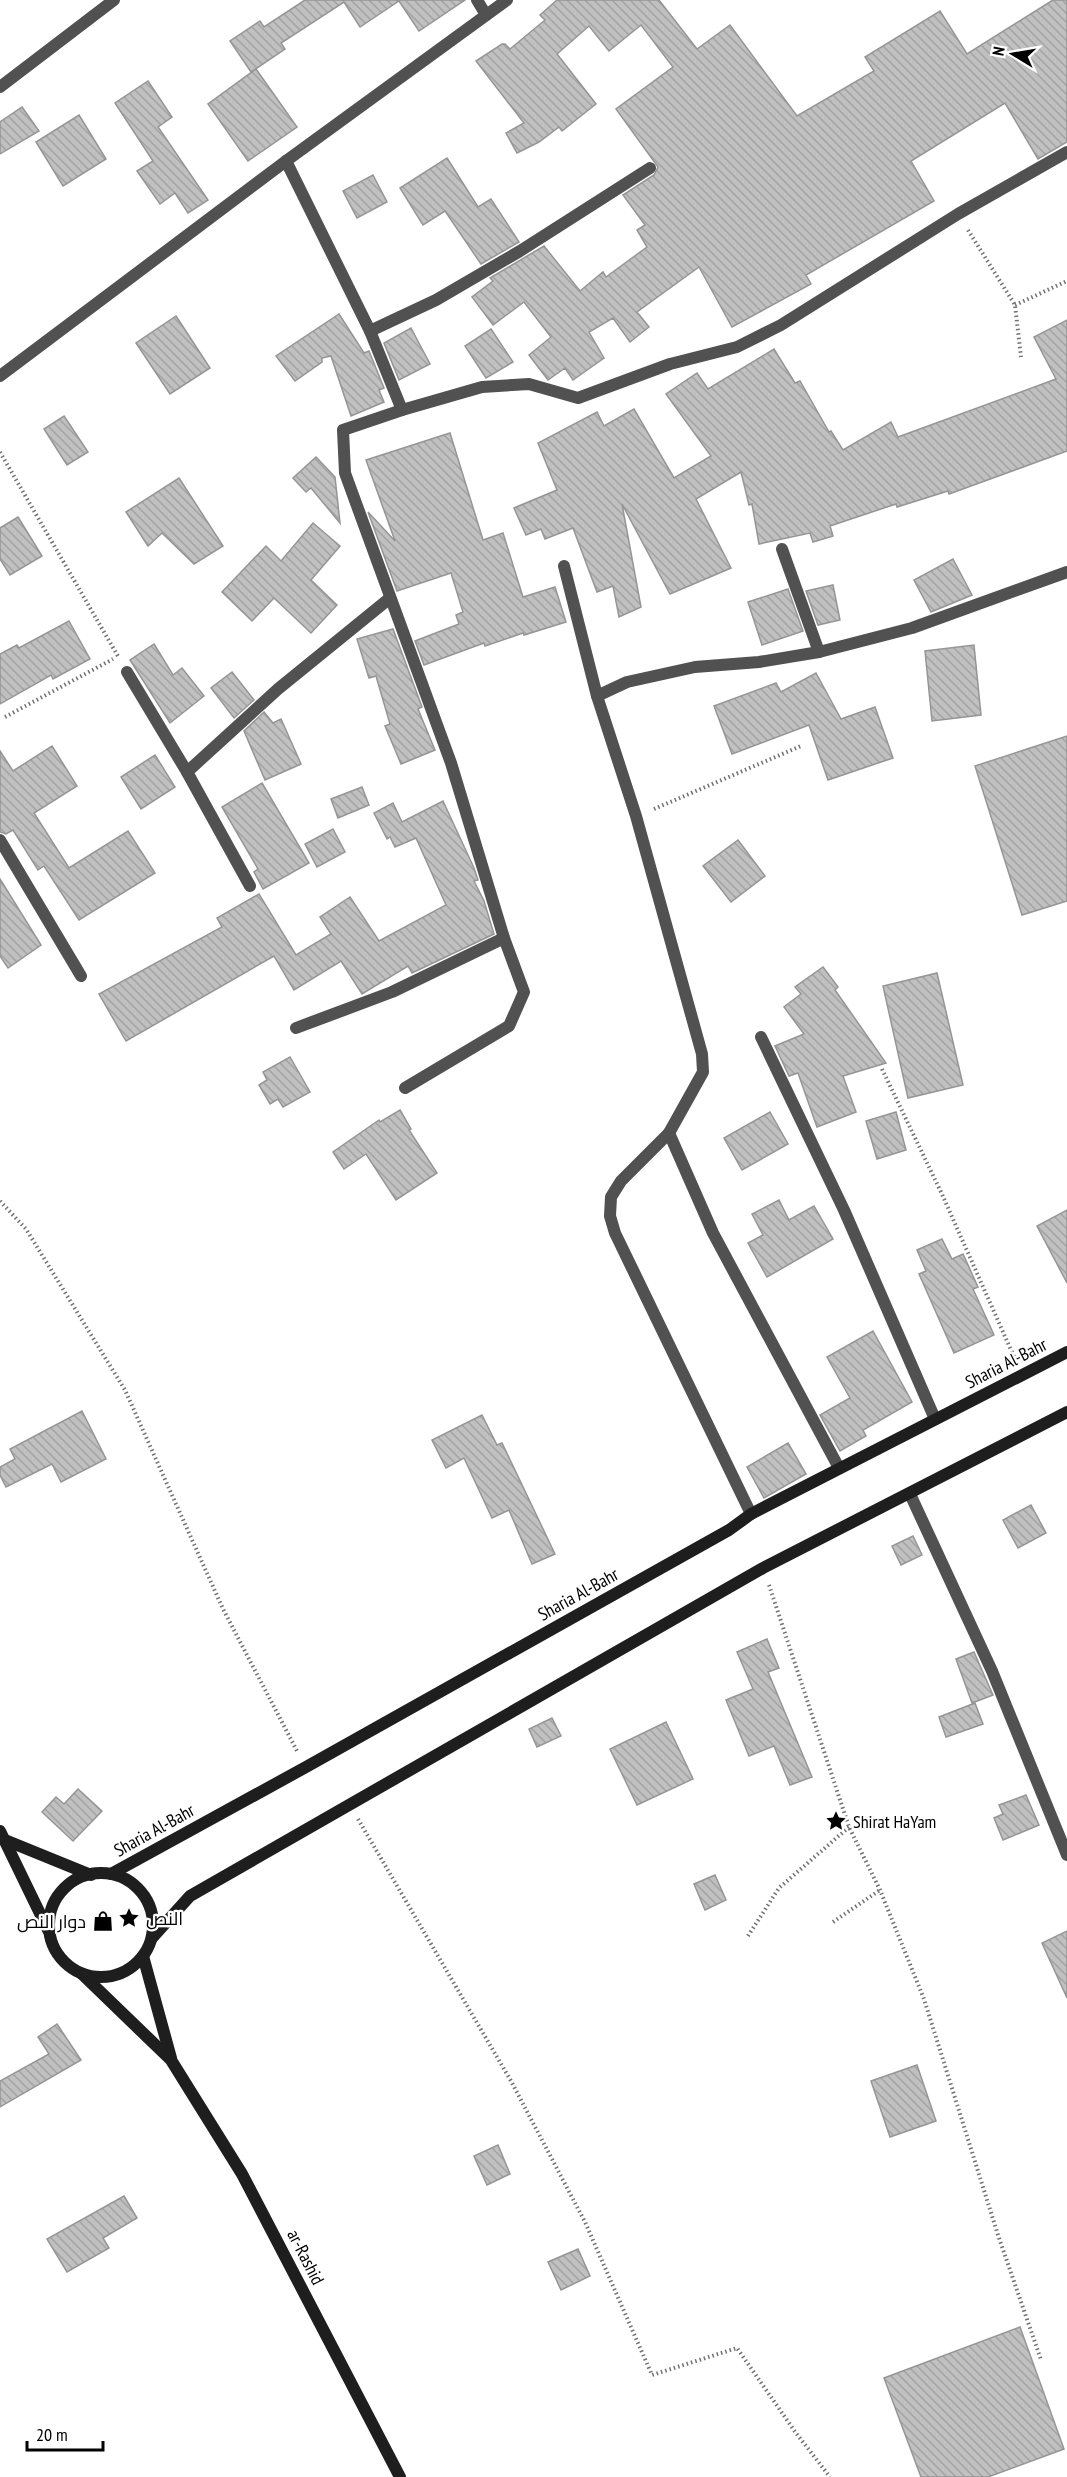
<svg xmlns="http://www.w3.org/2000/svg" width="1067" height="2477" viewBox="0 0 1067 2477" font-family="'PT Sans Narrow',Cairo,sans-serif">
  <defs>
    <pattern id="building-back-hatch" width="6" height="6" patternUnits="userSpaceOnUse" patternTransform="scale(1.5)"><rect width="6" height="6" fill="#c0c0c0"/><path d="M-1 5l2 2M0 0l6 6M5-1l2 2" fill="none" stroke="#a3a3a3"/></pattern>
  </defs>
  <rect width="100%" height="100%" fill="#fff"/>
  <g fill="url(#building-back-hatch)" stroke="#959595" stroke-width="1.5">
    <polygon points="305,0 465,0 419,31 399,1 360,27 344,2 281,43 285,49 251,72 230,41 260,21 264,27"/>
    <polygon points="557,0 659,0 697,49 730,25 797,116 874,71 865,57 940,11 967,54 1053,0 1067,0 1067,142 1038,159 1005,103 911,161 934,201 806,275 811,284 732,327 699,267 637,312 649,327 630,342 613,318 589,332 604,358 573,380 565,368 548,380 529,355 551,337 524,302 493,325 472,297 493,281 490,278 544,246 580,291 603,272 606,277 647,247 637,230 645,225 623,195 654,175 658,167 616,109 673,67 641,25 609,51 589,26 557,54 596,104 562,131 559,127 539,142 517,153 506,133 524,123 476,61 502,44 505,44 510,49 545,20 540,15"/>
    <polygon points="256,69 297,127 248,161 208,104"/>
    <polygon points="148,81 172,117 158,127 208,200 188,213 175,193 160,204 137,171 153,161 115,103"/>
    <polygon points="22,107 39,131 0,154 0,122"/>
    <polygon points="79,115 106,159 63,186 36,142"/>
    <polygon points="447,158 478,207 491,199 519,242 481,264 445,211 423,225 400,188"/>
    <polygon points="373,175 387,202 357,218 343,191"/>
    <polygon points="339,314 364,353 369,351 384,388 379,390 384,402 351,416 331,356 322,358 322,362 295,381 276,356"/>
    <polygon points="176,316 210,368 170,394 136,343"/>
    <polygon points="1067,320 1067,451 949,494 948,491 897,507 896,504 830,526 833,536 813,542 810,533 759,544 752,504 749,505 741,472 696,499 731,568 670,594 622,504 641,607 619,617 613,586 597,592 573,528 545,539 541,529 526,535 514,508 557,490 538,443 597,412 604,426 634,409 674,478 711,456 666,394 697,373 708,389 774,349 795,383 800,381 829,432 831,431 843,450 891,422 898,437 1056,379 1034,337"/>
    <polygon points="411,328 430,364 399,380 384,343"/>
    <polygon points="491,329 513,362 486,378 465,346"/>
    <polygon points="64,416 88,452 67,465 44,429"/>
    <polygon points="450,433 483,540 503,533 523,597 555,587 566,622 524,635 523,633 485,646 484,643 424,665 415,641 459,624 456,615 463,612 451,573 397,591 368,512 395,541 366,460"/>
    <polygon points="316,457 335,477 340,523 311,488 306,492 293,478"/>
    <polygon points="179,478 223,546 194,564 162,533 148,546 126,512"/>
    <polygon points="18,517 42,556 10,575 0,559 0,528"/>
    <polygon points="313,523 340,546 311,580 337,605 311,633 274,598 252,621 222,592 266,546 281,561"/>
    <polygon points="953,559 972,595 931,612 914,580"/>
    <polygon points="833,585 840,620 818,625 806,591"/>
    <polygon points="788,589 803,631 762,645 748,602"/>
    <polygon points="69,621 90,659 53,679 51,675 0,704 0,654 17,645 19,648"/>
    <polygon points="393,629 422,707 418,709 435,750 401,764 385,726 390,724 376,676 369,678 357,639"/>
    <polygon points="154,644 173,675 182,668 204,696 170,723 130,660"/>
    <polygon points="974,645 981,715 932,721 925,651"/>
    <polygon points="232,672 254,700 234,718 211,688"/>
    <polygon points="816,673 841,719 875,707 893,758 828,780 809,725 732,754 714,706 776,683 781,692"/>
    <polygon points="264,712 273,723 281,719 301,764 265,780 244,731"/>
    <polygon points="1067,736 1067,901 1022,915 975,766"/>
    <polygon points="52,746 77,786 34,813 69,868 128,831 155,873 79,920 44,866 38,870 13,830 6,834 0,832 0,751 13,771"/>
    <polygon points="155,755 175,787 141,809 121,777"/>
    <polygon points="262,783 309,863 263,889 254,872 258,869 222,807"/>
    <polygon points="362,787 369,805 338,818 331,799"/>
    <polygon points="443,801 474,868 478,880 474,881 484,901 494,934 412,973 408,966 362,994 341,961 294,990 274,956 126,1041 99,994 222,927 217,918 259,894 296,955 331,934 320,917 350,897 379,941 446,905 416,838 395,847 390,837 387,839 374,813 393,803 402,822"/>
    <polygon points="333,829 345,852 317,867 305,844"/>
    <polygon points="738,840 765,876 731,902 703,866"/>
    <polygon points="0,879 41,945 8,968 0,956"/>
    <polygon points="823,967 838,987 835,990 886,1063 843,1076 856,1112 817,1127 798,1073 789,1076 775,1046 804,1034 784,1007 801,994 795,987"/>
    <polygon points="937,973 963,1085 908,1098 883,986"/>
    <polygon points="290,1057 310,1092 283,1107 278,1099 270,1104 259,1085 267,1080 263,1072"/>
    <polygon points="400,1110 411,1129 409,1130 437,1173 396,1200 366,1154 344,1169 333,1152 379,1120 380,1122"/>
    <polygon points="770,1112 788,1144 742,1170 724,1138"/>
    <polygon points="896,1112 906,1150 877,1159 866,1121"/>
    <polygon points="779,1200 789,1220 814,1206 833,1239 767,1277 748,1243 763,1235 752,1214"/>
    <polygon points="1067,1210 1067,1283 1037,1226"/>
    <polygon points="942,1239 952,1259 963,1254 978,1287 973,1289 994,1335 954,1353 919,1274 926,1271 917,1250"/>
    <polygon points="873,1331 912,1402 863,1430 866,1436 840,1451 820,1415 850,1398 827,1357"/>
    <polygon points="82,1411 106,1459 61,1482 52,1464 6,1487 0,1475 0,1467 15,1459 10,1449"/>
    <polygon points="482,1415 497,1445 502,1443 555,1554 532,1564 509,1510 492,1518 464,1458 446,1468 432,1440"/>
    <polygon points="788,1443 806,1474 764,1498 747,1467"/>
    <polygon points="1031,1505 1046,1533 1018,1548 1003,1520"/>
    <polygon points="913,1536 922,1555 901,1565 892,1546"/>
    <polygon points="767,1639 779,1668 768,1672 812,1777 790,1785 774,1746 749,1756 726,1700 753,1689 737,1652"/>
    <polygon points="974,1652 993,1695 972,1703 956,1659"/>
    <polygon points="975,1703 983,1724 946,1737 939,1717"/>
    <polygon points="552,1718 561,1736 537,1747 529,1729"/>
    <polygon points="666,1722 693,1779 637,1805 610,1749"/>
    <polygon points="78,1789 102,1811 73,1841 42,1812 56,1797 64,1804"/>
    <polygon points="1026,1795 1039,1825 1003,1840 994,1818 1003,1814 999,1805"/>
    <polygon points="715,1875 726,1900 705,1910 694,1884"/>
    <polygon points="1067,1931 1067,1998 1042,1943"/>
    <polygon points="57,2024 81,2060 0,2107 0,2081 49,2054 38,2037"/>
    <polygon points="917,2065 936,2121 890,2137 871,2081"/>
    <polygon points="498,2145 510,2174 487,2185 474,2156"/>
    <polygon points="124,2196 137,2218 103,2238 109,2248 67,2272 47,2239"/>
    <polygon points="578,2249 590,2276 561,2290 548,2262"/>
    <polygon points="1020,2327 1064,2449 988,2477 921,2477 884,2378"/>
  </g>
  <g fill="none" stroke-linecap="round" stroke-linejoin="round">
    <g stroke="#737373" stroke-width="4" stroke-dasharray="1.5 3" stroke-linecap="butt">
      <polyline points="968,230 1015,305 1021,357"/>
      <polyline points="1015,305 1067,281"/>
      <polyline points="0,452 119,658"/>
      <polyline points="5,717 113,659"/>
      <polyline points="654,809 801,746"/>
      <polyline points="882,1069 941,1192 1015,1359"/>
      <polyline points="0,1201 26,1229 125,1390 223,1609 297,1751"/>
      <polyline points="769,1585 849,1827 880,1890 924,1999 998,2235 1041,2360"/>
      <polyline points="358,1819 511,2081 585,2222 652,2375 737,2348 796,2433 830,2477"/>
      <polyline points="833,1922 880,1890"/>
      <polyline points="748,1936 779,1888 849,1827"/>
    </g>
    <g stroke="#515151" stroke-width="12">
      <polyline points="477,0 486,15"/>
      <polyline points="0,87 114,0"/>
      <polyline points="286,161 370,331 402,410"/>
      <polyline points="370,331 436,300 520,251 650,168"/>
      <polyline points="782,549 819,652"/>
      <polyline points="0,840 81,976"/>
      <polyline points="296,1028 392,992 504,938"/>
      <polyline points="761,1037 844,1210 935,1419"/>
      <polyline points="669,1133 713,1233 839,1468"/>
    </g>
    <g stroke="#515151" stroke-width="12">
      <polyline points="0,376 286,161 507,0"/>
      <polyline points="564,566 597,696 636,816 702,1054 703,1072 669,1133 621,1181 611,1197 610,1216 615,1233 751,1514"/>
      <polyline points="127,672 187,772 250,886"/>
      <polyline points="597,696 627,682 695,667 759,662 819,652 912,628 1067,572"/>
      <polyline points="187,772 278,689 390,598"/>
      <polyline points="405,1088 509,1026 524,992 504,938 451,763 345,473 343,430 402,410 482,387 529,384 578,398 670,364 737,347 781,325 958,214 1067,152"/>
      <polyline points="910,1494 992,1671 1067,1855"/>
    </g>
    <g stroke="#1e1e1e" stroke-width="12">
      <polyline points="0,1831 48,1930"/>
      <polyline points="5,1840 91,1875"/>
      <circle cx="101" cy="1925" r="52"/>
      <polyline points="111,1874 306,1767 729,1530 751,1514 1067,1352"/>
      <polyline points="152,1938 190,1896 763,1568 1067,1412"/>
      <polyline points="143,1956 171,2058"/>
      <polyline points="82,1974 171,2060 242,2174 400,2477"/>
    </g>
  </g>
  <defs>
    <g id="sight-bare" transform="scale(1.62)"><path d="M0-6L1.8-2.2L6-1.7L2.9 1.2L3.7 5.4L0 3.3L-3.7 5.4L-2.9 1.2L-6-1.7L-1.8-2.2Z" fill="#000" stroke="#fff" stroke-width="2.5" paint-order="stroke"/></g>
    <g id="shop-bare" transform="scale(1.62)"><path d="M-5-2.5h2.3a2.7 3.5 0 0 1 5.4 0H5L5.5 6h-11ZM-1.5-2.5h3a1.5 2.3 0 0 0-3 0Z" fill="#000" stroke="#fff" stroke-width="2.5" paint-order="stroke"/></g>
  </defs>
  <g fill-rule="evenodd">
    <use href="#sight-bare" x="836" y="1821"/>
    <use href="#sight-bare" x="129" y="1918"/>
    <use href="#shop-bare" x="103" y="1921"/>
  </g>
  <g text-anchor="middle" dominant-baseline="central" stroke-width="4.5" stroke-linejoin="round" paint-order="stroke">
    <g font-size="18" fill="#000" stroke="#fff">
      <text transform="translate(1006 1363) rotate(-27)">Sharia Al-Bahr</text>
      <text transform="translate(578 1594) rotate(-29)">Sharia Al-Bahr</text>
      <text transform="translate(154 1830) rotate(-29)">Sharia Al-Bahr</text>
      <text transform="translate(306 2257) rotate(63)">ar-Rashid</text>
    </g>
    <g font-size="18" fill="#000" stroke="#fff" text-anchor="start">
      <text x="853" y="1821">Shirat HaYam</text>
      <text x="146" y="1918">النص</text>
      <text x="86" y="1921" text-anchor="end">دوار النص</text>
    </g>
  </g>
  <g transform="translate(1013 54) rotate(281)" stroke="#ffffff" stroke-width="4.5" paint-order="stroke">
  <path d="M0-4.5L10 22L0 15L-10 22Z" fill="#000000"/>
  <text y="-9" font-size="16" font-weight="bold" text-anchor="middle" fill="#000000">N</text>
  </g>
  <path d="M27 2441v9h76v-9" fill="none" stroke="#000000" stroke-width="3"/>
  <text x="36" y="2441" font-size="18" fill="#000000" stroke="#ffffff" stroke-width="4.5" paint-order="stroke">20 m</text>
</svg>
